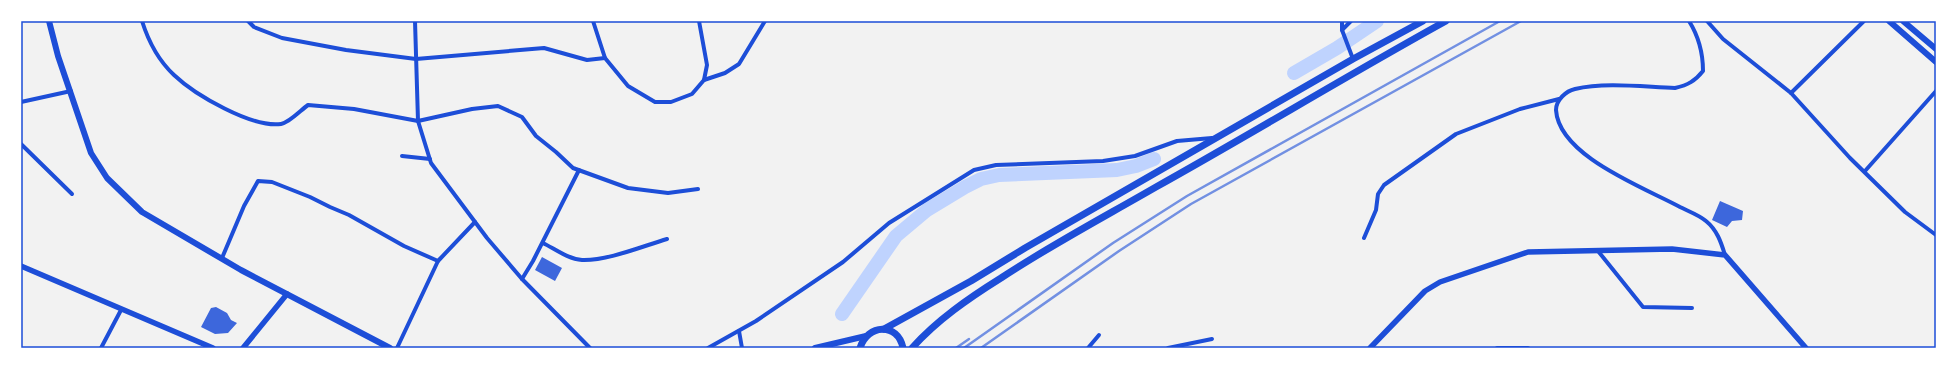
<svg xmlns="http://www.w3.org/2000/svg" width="1957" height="369" viewBox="0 0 1957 369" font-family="'DejaVu Sans',sans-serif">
  <rect width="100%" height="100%" fill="#f2f2f2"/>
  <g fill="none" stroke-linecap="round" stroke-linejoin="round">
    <g stroke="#bfd3fe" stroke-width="14">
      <polyline points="1294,73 1337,48 1377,21"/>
      <polyline points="842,314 896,236 927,210 965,187 981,179 999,175 1117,170 1136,166 1154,159"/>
    </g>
  </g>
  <g fill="#3d67dc">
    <polygon points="1720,201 1743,211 1742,220 1732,221 1727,227 1712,220"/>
    <polygon points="542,257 562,268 555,281 535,270"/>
    <polygon points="216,307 227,313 231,320 237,323 228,333 215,334 201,327 211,308"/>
  </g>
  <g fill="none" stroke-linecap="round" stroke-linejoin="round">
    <g stroke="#1d4ed8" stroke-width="4">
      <path d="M142,21C148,40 159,61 174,75C195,95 252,128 281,124C289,123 301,110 308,105L354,109L418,121L472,109L498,106L522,117L536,136L556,152L573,168L628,188L668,193L698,189"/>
      <polyline points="248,21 254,27 282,38 346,50 416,59 544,48 587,60 605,58"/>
      <polyline points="415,21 418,121 431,163 487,238 522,279 590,348"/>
      <polyline points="593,21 605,58 628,86 655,102 671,102 692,94 704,80 707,65 699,21"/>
      <polyline points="1342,21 1342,30 1353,59"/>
      <path d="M1689,21C1699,37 1703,52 1703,71C1695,81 1688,85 1675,88C1644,87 1605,82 1575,89C1566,91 1556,100 1556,110C1559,156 1643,187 1680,207C1688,211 1699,215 1706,221C1717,230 1721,242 1725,255"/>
      <polyline points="1707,21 1723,39 1791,93 1850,158 1905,212 1936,235"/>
      <polyline points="1342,30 1351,21"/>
      <polyline points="704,80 725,73 739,64 765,21"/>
      <polyline points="1791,93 1864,21"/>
      <polyline points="21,102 71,91"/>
      <polyline points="21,144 72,194"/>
      <polyline points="402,156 430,159"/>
      <polyline points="1865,171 1936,91"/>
      <polyline points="1364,238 1376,210 1378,194 1384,185 1456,134 1520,109 1559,99"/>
      <path d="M543,243C555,249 568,259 582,260C607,261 643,246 667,239"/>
      <polyline points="1598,251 1643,307 1692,308"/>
      <polyline points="222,258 244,206 258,181 272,182 310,197 330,207 349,215 404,246 438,261"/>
      <polyline points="522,279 533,261 579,170"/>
      <polyline points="739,331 742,348"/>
      <polyline points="101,348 121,310"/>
      <polyline points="397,348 438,261 475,222"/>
      <polyline points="708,348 756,321 843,262 889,223 974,170 996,165 1103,161 1135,156 1177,141 1212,138"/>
      <polyline points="1088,348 1099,335"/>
      <polyline points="1168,348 1212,339"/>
      <polyline points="1497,348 1528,348"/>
    </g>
    <g stroke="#1d4ed8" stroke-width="5.5">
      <polyline points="21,266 213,348"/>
      <polyline points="243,348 287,294"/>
      <polyline points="1370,348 1425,291 1440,282 1528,252 1672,249 1725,255 1806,348"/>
    </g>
    <g stroke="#1d4ed8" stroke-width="6">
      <polyline points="49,21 58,56 91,153 107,178 142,212 241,270 390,348"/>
      <polyline points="1889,21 1936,62"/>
      <polyline points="1903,21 1936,49"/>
      <polyline points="815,348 866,336"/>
    </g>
    <g stroke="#1d4ed8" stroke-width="7">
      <polyline points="884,329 971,281 1025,248 1353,59 1423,21"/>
      <path d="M860,348C867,324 898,322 903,348"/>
      <path d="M912,348C937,320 969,298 1001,278C1051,245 1104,217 1156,187C1253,133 1348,75 1446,21"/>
    </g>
    <g stroke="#7290e2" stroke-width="2.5">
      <polyline points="956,348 969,339"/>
      <polyline points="964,348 1113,243 1187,196 1500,21"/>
      <polyline points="981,348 1119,251 1191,204 1521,21"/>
    </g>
  </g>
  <rect width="1957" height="369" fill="none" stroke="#ffffff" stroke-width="44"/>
  <rect x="22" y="22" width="1913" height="325" fill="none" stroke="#1d4ed8" stroke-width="1.5"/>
</svg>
